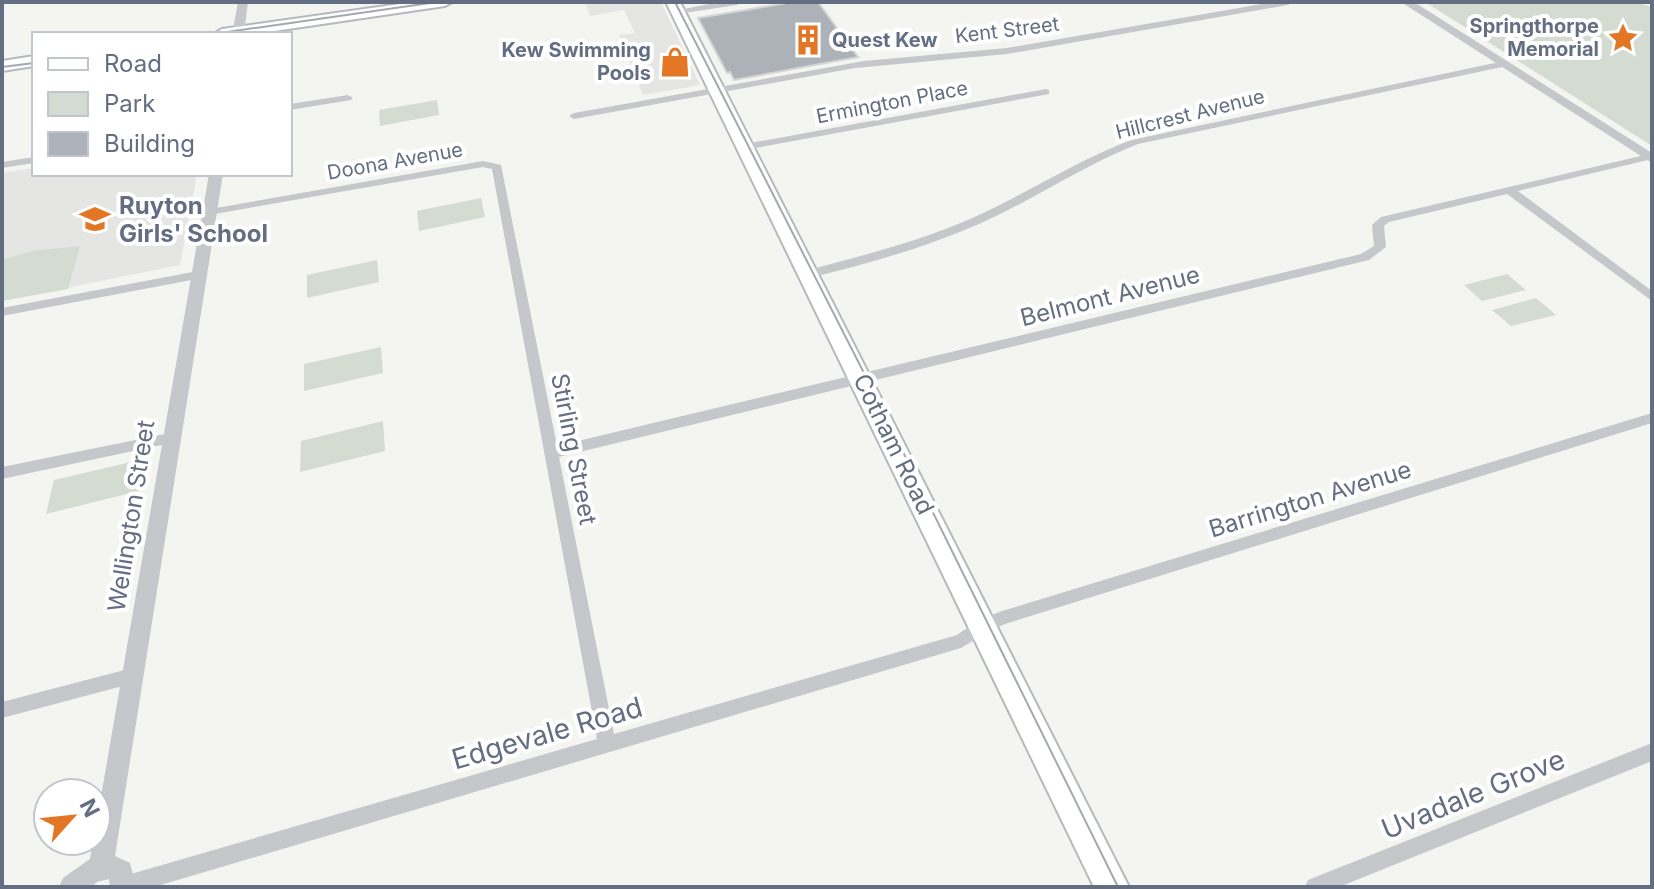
<svg xmlns="http://www.w3.org/2000/svg" width="1654" height="889" viewBox="0 0 1654 889" font-family="Inter,sans-serif">
  <rect width="100%" height="100%" fill="#f4f5f1"/>
  <g fill="#e5e5e4">
    <polygon points="585,2 661,2 700,85 643,95 619,35 635,33 624,10 590,16"/>
    <polygon points="34,168 34,174 197,174 180,265 2,301 2,173"/>
  </g>
  <g fill="#d4dcd2">
    <polygon points="1425,2 1635,2 1652,7 1652,146"/>
    <polygon points="437,100 439,115 380,126 379,110"/>
    <polygon points="481,198 485,217 419,231 417,211"/>
    <polygon points="80,246 68,289 2,301 2,260 32,251"/>
    <polygon points="377,260 379,282 307,298 307,275"/>
    <polygon points="1507,274 1526,290 1482,301 1464,285"/>
    <polygon points="1536,298 1556,315 1511,326 1492,310"/>
    <polygon points="381,347 383,373 304,391 304,364"/>
    <polygon points="383,421 385,451 300,472 301,441"/>
    <polygon points="144,459 139,491 46,514 54,480"/>
  </g>
  <polygon fill="#adb2b9" stroke="#d5d6d4" stroke-width="2" points="793,2 818,2 858,57 734,80 730,72 727,73 698,18"/>
  <g fill="none" stroke-linecap="round" stroke-linejoin="round">
    <g stroke="#b5b8bd" stroke-width="4">
      <g id="primary">
        <polygon points="414,2 452,2 445,6 254,34 214,34 222,29"/>
        <polygon points="666,2 680,2 1129,887 1094,887"/>
        <polygon points="34,56 34,66 2,71 2,61"/>
      </g>
    </g>
    <g fill="#c5c7cb" fill-rule="evenodd">
      <polygon points="720,2 741,2 737,5 677,14 673,11"/>
      <polygon points="1273,2 1292,2 1288,5 1007,54 855,68 574,119 569,116 574,113 864,61 1007,48"/>
      <path d="M1504,61L1507,62V66L1138,144C1082,166 1033,200 979,224C924,248 867,264 809,278L803,274L805,271C861,256 917,242 970,219C1025,195 1075,161 1131,140Z"/>
      <polygon points="1046,89 1049,90 1049,94 745,150 740,147 745,144"/>
      <polygon points="348,95 353,98 351,100 290,110 290,104"/>
      <polygon points="1649,154 1652,155 1652,159 1518,191 1652,291 1652,301 1507,194 1389,222 1384,226 1386,247 1369,260 559,457 614,734 957,635 977,621 1002,611 1652,413 1652,423 1005,624 989,631 961,648 154,887 115,887 117,879 124,876 597,739 492,169 483,167 209,215 205,214 205,210 483,161 501,165 557,446 1361,254 1374,246 1372,225 1381,217"/>
      <polygon points="34,157 34,163 2,168 2,162"/>
      <polygon points="198,271 202,272 202,278 2,316 2,308"/>
      <polygon points="170,433 175,434 177,438 175,442 2,479 2,467"/>
      <polygon points="132,668 138,670 140,676 138,682 2,718 2,702"/>
      <polygon points="1652,743 1652,761 1339,887 1305,887 1308,880"/>
    </g>
    <g fill="#c5c7cb" fill-rule="evenodd">
      <polygon points="238,2 248,2 244,34 232,34"/>
      <polygon points="1401,2 1414,2 1652,153 1652,163"/>
      <polygon points="209,174 223,174 115,856 130,863 136,887 110,887 109,879 97,882 91,887 59,887 63,878 90,859 93,841 96,841 96,825"/>
    </g>
    <use href="#primary" fill="#fff" fill-rule="evenodd"/>
    <g stroke="#a5a8af" stroke-width="2">
      <polyline points="675,2 866,377 1118,887"/>
      <polyline points="213,34 437,2"/>
      <polyline points="2,67 34,63"/>
    </g>
  </g>
  <defs>
    <g id="sight-bare" transform="scale(2.4)"><path d="M0-6L1.8-2.2L6-1.7L2.9 1.2L3.7 5.4L0 3.3L-3.7 5.4L-2.9 1.2L-6-1.7L-1.8-2.2Z" fill="#e27624" stroke="#fff" stroke-width="2.5" paint-order="stroke"/></g>
    <g id="building-bare" transform="scale(2.4)"><path d="M-4-6H4V6H1V3H-1V6H-4ZM-2.5-4.3h1.7v1.8h-1.7ZM.8-4.3h1.7v1.8H.8ZM-2.5-1h1.7V.8h-1.7ZM.8-1h1.7V.8H.8Z" fill="#e27624" stroke="#fff" stroke-width="2.5" paint-order="stroke"/></g>
    <g id="shop-bare" transform="scale(2.4)"><path d="M-5-2.5h2.3a2.7 3.5 0 0 1 5.4 0H5L5.5 6h-11ZM-1.5-2.5h3a1.5 2.3 0 0 0-3 0Z" fill="#e27624" stroke="#fff" stroke-width="2.5" paint-order="stroke"/></g>
    <g id="school-bare" transform="scale(2.4)"><path d="M0-5L7-2L0 1L-7-2ZM-4 1L0 2.5L4 1V4Q0 6-4 4Z" fill="#e27624" stroke="#fff" stroke-width="2.5" paint-order="stroke"/></g>
  </defs>
  <g fill-rule="evenodd">
    <use href="#sight-bare" x="1623" y="38"/>
    <use href="#building-bare" x="808" y="40"/>
    <use href="#shop-bare" x="675" y="62"/>
    <use href="#school-bare" x="95" y="219"/>
  </g>
  <g text-anchor="middle" dominant-baseline="central" stroke-width="8" stroke-linejoin="round" paint-order="stroke">
    <g font-size="20" font-weight="bold" fill="#646e82" stroke="#fff" text-anchor="end">
      <text x="1599" y="26">Springthorpe<tspan x="1599" dy="23">Memorial</tspan></text>
      <text x="832" y="40" text-anchor="start">Quest Kew</text>
      <text x="651" y="50">Kew Swimming<tspan x="651" dy="23">Pools</tspan></text>
    </g>
    <g font-size="20" fill="#646e82" stroke="#fff">
      <text transform="translate(1007 30) rotate(-7)">Kent Street</text>
      <text transform="translate(892 102) rotate(-11)">Ermington Place</text>
      <text transform="translate(1190 114) rotate(-14)">Hillcrest Avenue</text>
      <text transform="translate(395 161) rotate(-10)">Doona Avenue</text>
    </g>
    <g font-size="24" font-weight="bold" fill="#646e82" stroke="#fff" text-anchor="start">
      <text x="119" y="205">Ruyton<tspan x="119" dy="28">Girls' School</tspan></text>
    </g>
    <g font-size="24" fill="#646e82" stroke="#fff">
      <text transform="translate(1110 296) rotate(-14)">Belmont Avenue</text>
      <text transform="translate(894 444) rotate(64)">Cotham Road</text>
      <text transform="translate(574 449) rotate(79)">Stirling Street</text>
      <text transform="translate(1310 499) rotate(-17)">Barrington Avenue</text>
      <text transform="translate(131 516) rotate(-81)">Wellington Street</text>
    </g>
    <g font-size="28" fill="#646e82" stroke="#fff">
      <text transform="translate(547 733) rotate(-16)">Edgevale Road</text>
      <text transform="translate(1473 794) rotate(-22)">Uvadale Grove</text>
    </g>
  </g>
  <rect width="1654" height="889" fill="none" stroke="#646e82" stroke-width="8"/>
  <rect x="32" y="32" width="260" height="144" fill="#ffffff" stroke="#c1c5cd" stroke-width="2"/>
  <rect x="48" y="58" width="40" height="12" fill="#ffffff" stroke="#c1c5cd" stroke-width="2"/>
  <text x="104" y="72" font-size="24" fill="#646e82">Road</text>
  <rect x="48" y="92" width="40" height="24" fill="#d4dcd2" stroke="#c1c5cd" stroke-width="2"/>
  <text x="104" y="112" font-size="24" fill="#646e82">Park</text>
  <rect x="48" y="132" width="40" height="24" fill="#adb2b9" stroke="#c1c5cd" stroke-width="2"/>
  <text x="104" y="152" font-size="24" fill="#646e82">Building</text>
  <g transform="translate(72 817) rotate(63)"><circle r="38" fill="#ffffff" stroke="#c1c5cd" stroke-width="2"/>
  <path d="M0-6L14 30L0 20L-14 30Z" fill="#e27624"/>
  <text y="-12" font-size="22" font-weight="bold" text-anchor="middle" fill="#646e82">N</text>
  </g>
</svg>
